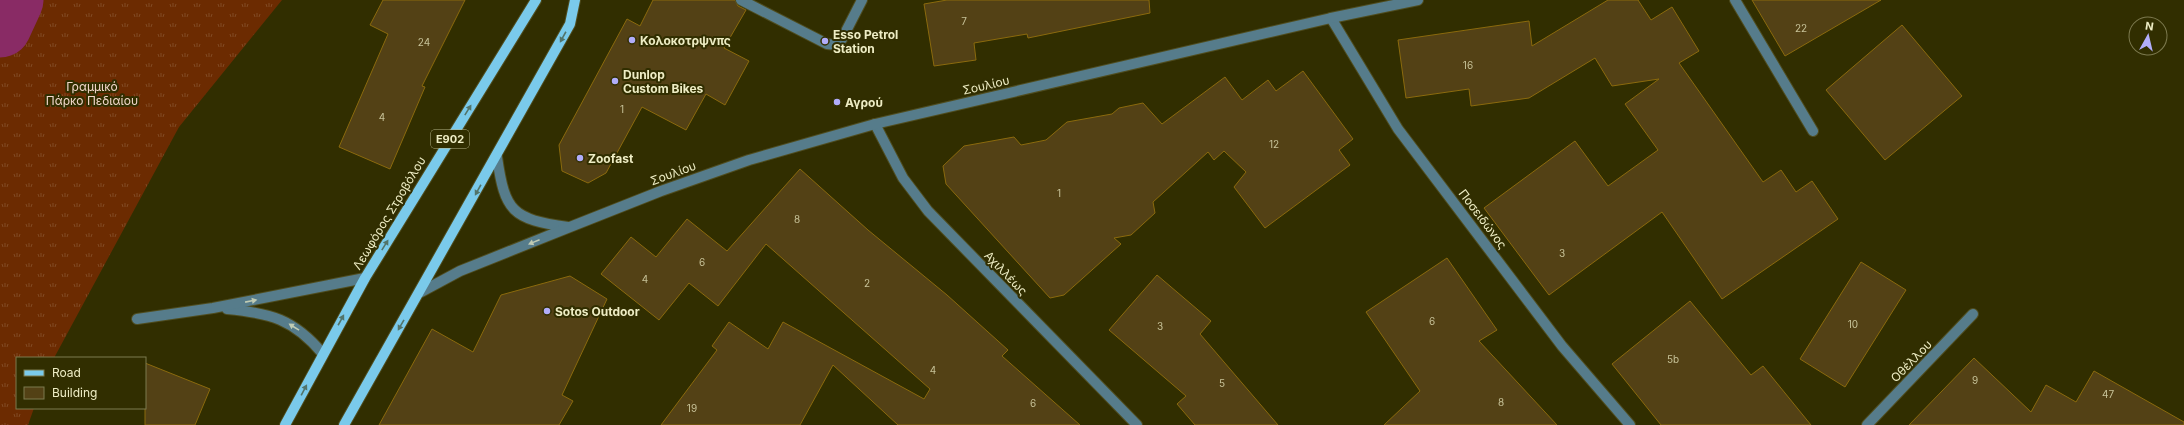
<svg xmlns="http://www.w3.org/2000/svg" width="2184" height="425" viewBox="0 0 2184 425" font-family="Inter,sans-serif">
  <defs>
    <pattern id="grass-tufts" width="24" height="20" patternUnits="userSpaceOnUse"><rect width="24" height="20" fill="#6c2b01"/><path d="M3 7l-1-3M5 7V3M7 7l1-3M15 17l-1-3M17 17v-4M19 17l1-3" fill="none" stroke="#814a24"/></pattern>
  </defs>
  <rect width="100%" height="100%" fill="#312e00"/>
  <polygon fill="url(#grass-tufts)" points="0,0 282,0 179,127 54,358 17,358 17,408 34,408 28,425 0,425"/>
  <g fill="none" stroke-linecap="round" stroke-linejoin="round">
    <polyline stroke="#892b65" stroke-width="63" points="0,26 12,0"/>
  </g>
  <g fill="#534115" stroke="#8b6a0d">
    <polygon points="383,0 465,0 422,86 425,87 390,169 339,147 388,34 370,25"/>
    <polygon points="653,0 735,0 738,6 746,10 724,48 749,61 725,105 706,94 686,130 642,107 606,173 588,183 562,171 559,145 627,19 640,26"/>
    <polygon points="947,0 1149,0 1150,13 1028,38 1027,34 974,43 976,60 934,66 924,4"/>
    <polygon points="1608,0 1638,0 1651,20 1672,7 1699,51 1679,63 1763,182 1781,170 1796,192 1812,181 1838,219 1722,299 1662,212 1549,295 1484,208 1575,141 1608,186 1658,150 1625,104 1659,79 1612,86 1595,58 1529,98 1471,106 1469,89 1406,98 1398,40 1529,21 1532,46"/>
    <polygon points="1752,0 1881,0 1785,56"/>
    <polygon points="1902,25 1962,96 1885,160 1826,90"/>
    <polygon points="1303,71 1353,139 1339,150 1350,165 1265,228 1234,187 1246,172 1224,151 1214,160 1208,152 1153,202 1155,213 1131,235 1114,238 1121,244 1064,295 1050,298 946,184 943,166 964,146 1014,137 1021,145 1046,140 1067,122 1112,114 1119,108 1143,103 1162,124 1225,77 1242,100 1268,80 1276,91"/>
    <polygon points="800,169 868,230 947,295 1008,350 1002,356 1080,425 898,425 833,365 800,425 661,425 717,350 712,346 729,322 768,349 783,322 924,399 930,389 766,244 718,306 689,283 659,320 601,274 631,237 656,257 687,219 727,251"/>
    <polygon points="1447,258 1497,330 1479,341 1557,425 1384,425 1420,391 1366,312"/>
    <polygon points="1861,262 1906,290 1845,387 1800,359"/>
    <polygon points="1157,275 1211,321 1200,334 1278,425 1195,425 1177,404 1186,396 1109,330"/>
    <polygon points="570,276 607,299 562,395 573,401 559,425 379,425 432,329 473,352 501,295"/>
    <polygon points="1690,301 1751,375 1763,366 1811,425 1661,425 1612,364"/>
    <polygon points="1974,358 2031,412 2046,385 2076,402 2094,371 2184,422 2184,425 1909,425"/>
    <polygon points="145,363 210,389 195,425 145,425"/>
  </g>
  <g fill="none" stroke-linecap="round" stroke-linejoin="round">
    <g stroke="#4f4d1f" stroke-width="12">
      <g id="minor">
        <polyline points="741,0 827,44 836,45 842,39 862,0"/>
        <polyline points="1735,0 1813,131"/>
        <polyline points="1331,18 1398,129 1562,346 1630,425"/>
        <polyline points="875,124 903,178 928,211 1137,425"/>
        <path d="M497,157C505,212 512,219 568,227"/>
        <polyline points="421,292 460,271 570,227 661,191 749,160 875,124 1331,18 1418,0"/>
        <path d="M227,309C270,313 294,319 323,354"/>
        <polyline points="137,319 213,308 365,278"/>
        <polyline points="1867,425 1973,314"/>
      </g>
    </g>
    <g stroke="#4f4d1f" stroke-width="12">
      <g id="major">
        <polyline points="285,425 365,278 536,0"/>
        <polyline points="344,425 570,24 575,0"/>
      </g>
    </g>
    <use href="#minor" stroke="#567c8b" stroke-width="10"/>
    <use href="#major" stroke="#7acaeb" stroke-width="10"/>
  </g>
  <defs><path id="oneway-solid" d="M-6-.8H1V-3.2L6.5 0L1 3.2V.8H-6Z"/></defs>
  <g fill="#52746a">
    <use href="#oneway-solid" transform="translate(563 37) rotate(119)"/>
    <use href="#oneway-solid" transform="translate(468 110) rotate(-58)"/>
    <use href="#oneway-solid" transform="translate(478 190) rotate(119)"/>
    <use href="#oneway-solid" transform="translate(385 245) rotate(-58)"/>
    <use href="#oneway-solid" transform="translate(341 320) rotate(-61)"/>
    <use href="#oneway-solid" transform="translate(401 325) rotate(120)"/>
    <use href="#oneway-solid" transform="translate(304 390) rotate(-62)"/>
  </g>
  <g fill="#c0cbb3">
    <use href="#oneway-solid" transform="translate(534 242) rotate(158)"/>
    <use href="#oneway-solid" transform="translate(251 301) rotate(-11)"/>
    <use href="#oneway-solid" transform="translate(294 327) rotate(-148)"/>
  </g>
  <g fill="#b1adfa" stroke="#312e00" stroke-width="1.5">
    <circle cx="632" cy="40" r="4"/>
    <circle cx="825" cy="41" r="4"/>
    <circle cx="615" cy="81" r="4"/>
    <circle cx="837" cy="102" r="4"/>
    <circle cx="580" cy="158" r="4"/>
    <circle cx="547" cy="311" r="4"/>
  </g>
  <g text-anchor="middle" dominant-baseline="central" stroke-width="4" stroke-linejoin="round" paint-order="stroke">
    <g font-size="10" fill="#c7c298">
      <text x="964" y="21">7</text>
      <text x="1801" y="28">22</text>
      <text x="424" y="42">24</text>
      <text x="1468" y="65">16</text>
      <text x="622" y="109">1</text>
      <text x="382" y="117">4</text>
      <text x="1274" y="144">12</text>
      <text x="1059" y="193">1</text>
      <text x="797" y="219">8</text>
      <text x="1562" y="253">3</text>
      <text x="702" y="262">6</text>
      <text x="645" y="279">4</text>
      <text x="867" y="283">2</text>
      <text x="1432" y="321">6</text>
      <text x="1853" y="324">10</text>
      <text x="1160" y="326">3</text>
      <text x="1673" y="359">5b</text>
      <text x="933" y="370">4</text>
      <text x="1975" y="380">9</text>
      <text x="1222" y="383">5</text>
      <text x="2108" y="394">47</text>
      <text x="1501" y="402">8</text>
      <text x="1033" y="403">6</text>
      <text x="692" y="408">19</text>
    </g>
    <rect fill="#312e00" stroke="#b5b489" stroke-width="1" x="431" y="130" width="38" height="18" rx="3"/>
    <g font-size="11" font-weight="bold" fill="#eeedc4">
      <text x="450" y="139">E902</text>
    </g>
    <g font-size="12" font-weight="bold" fill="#eeedc4" stroke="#312e00" text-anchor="start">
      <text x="833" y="34">Esso Petrol<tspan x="833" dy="14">Station</tspan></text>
      <text x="640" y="40">Κολοκοτρψνπς</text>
      <text x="623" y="74">Dunlop<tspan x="623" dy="14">Custom Bikes</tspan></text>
      <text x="845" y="102">Αγρού</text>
      <text x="588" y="158">Zoofast</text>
      <text x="555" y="311">Sotos Outdoor</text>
    </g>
    <g font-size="12" fill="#eeedc4" stroke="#312e00">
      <text transform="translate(986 85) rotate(-13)">Σουλίου</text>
      <text transform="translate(673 173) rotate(-20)">Σουλίου</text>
      <text transform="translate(389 213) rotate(-59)">Λεωφόρος Στροβόλου</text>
      <text transform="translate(1483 219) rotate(53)">Ποσειδώνος</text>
      <text transform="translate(1006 273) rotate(46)">Αχιλλέως</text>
      <text transform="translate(1911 361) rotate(-46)">Οθέλλου</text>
    </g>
    <g font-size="12" fill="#f2d7ca" stroke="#312e00">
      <text x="92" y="86">Γραμμικό<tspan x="92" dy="14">Πάρκο Πεδιαίου</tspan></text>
    </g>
  </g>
  <rect x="16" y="357" width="130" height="52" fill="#312e00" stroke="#7d7a4e"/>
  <rect x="24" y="370" width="20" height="6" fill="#7acaeb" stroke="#7d7a4e"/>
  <text x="52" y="377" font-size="12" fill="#eeedc4">Road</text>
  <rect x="24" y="387" width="20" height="12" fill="#534115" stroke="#7d7a4e"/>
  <text x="52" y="397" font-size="12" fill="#eeedc4">Building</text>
  <g transform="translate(2148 36) rotate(8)"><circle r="19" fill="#312e00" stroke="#7d7a4e"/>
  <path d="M0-3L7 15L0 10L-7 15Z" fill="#b1adfa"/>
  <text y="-6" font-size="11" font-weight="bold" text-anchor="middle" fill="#eeedc4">N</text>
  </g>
</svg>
